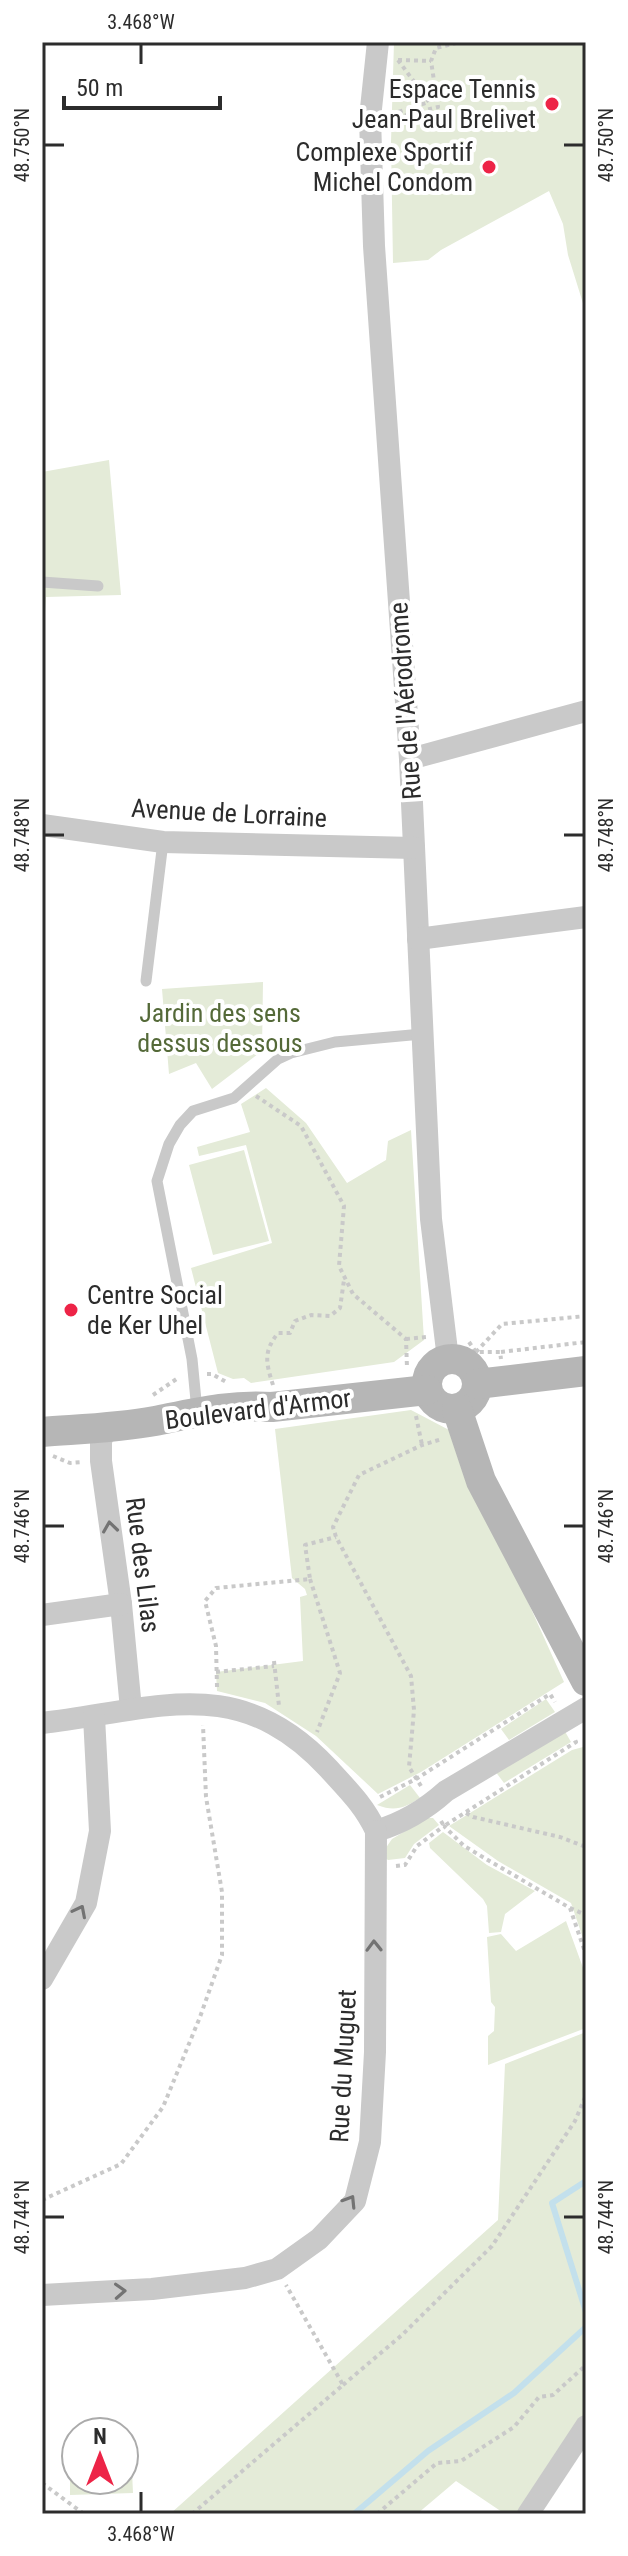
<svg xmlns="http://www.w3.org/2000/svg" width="628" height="2556" viewBox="0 0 628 2556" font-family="'Roboto Condensed',sans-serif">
  <rect width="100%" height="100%" fill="#fff"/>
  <g fill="#e4ebd8">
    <polygon points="394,42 586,42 586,313 568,255 563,224 549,191 441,250 428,260 393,263 391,142"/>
    <polygon points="109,460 121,595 46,597 42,660 42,472"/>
    <polygon points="263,982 262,1051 212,1089 196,1063 169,1074 162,989"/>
    <polygon points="266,1088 306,1123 347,1183 386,1160 388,1141 411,1130 424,1340 394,1362 251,1383 244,1378 233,1379 218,1373 191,1268 272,1243 246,1145 199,1156 197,1147 250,1132 241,1104"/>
    <polygon points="244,1150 269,1241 213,1255 189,1165"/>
    <polygon points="411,1410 451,1431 564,1682 421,1772 378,1794 316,1736 265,1703 217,1691 216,1672 303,1661 300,1597 307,1595 305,1589 292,1578 275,1429"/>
    <polygon points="546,1699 555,1712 509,1740 501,1729"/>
    <polygon points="563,1728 571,1742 504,1783 495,1771"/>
    <polygon points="583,1747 586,1748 586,1947 571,1903 498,1861 449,1826 572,1750"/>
    <path d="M410,1785L420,1798C404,1808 395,1812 377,1805Z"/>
    <polygon points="427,1818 433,1818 439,1825 414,1844 405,1858 388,1860 384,1857 383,1852 392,1839"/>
    <polygon points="443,1832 487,1865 535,1891 505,1914 501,1932 489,1933 487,1906 483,1899 430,1848 429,1843"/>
    <polygon points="566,1921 586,1976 586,2028 488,2065 488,2036 494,2031 495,2007 491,2002 487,1937 501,1934 516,1951"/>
    <polygon points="586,2032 586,2429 528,2514 505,2514 456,2481 417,2514 170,2514 498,2220 505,2064"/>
    <polygon points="70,2449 76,2449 76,2480 124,2480 124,2449 131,2449 133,2493 70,2495"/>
  </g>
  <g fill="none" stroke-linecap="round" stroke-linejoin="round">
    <g stroke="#c3e0ec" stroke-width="6">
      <polyline points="586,2181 552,2203 586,2312"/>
      <polyline points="354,2514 428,2451 514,2393 586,2327"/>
    </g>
    <g stroke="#c9c9c9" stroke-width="4" stroke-dasharray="4 4" stroke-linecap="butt">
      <polyline points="398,60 429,102 398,112 399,117 438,107 431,61 436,48 460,42"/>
      <polyline points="398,60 431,61"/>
      <polyline points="256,1096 301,1126 344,1206 339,1266 353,1294 406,1339 407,1368"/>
      <polyline points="406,1339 427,1337"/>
      <polyline points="469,1342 476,1352 500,1352 501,1359"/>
      <polyline points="476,1352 502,1324 586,1316"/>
      <polyline points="501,1352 586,1342"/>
      <polyline points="207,1374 212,1374 228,1383"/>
      <path d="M273,1385C266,1363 263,1352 278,1333H290L295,1321L311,1315L330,1316L340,1308L344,1280"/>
      <polyline points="153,1395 178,1378"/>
      <polyline points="416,1416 422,1445"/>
      <polyline points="53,1456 70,1463 83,1462"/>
      <polyline points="310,1579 340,1673 317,1732"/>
      <polyline points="274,1661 279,1706"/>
      <polyline points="216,1672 274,1666"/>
      <polyline points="217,1687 216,1646 205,1601 216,1588 310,1579 305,1545 336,1537"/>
      <polyline points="421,1786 409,1767 414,1710 411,1676 336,1537 333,1527 359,1475 422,1445 442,1439"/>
      <polyline points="380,1797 416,1779 550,1694 555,1702"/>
      <polyline points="466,1813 473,1817 560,1837 586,1847"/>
      <polyline points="441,1821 444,1826 576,1742 574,1738"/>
      <polyline points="396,1866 405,1865 417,1846 444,1826 464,1846 570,1908 586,1955"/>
      <polyline points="570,1908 586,1915"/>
      <polyline points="42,2200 121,2164 163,2107 200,2017 222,1955 222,1892 206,1797 203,1725"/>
      <polyline points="343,2385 402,2335 492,2246 575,2121 586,2095"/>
      <polyline points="42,2483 84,2514"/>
      <polyline points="192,2514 343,2385 286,2285"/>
      <polyline points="377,2514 437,2463 461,2461 514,2427 539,2397 553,2395 586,2365"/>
    </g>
    <g stroke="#c9c9c9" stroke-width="11">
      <polyline points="42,582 98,586"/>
      <polyline points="146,981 163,842"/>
      <polyline points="197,1411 192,1359 157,1181 169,1144 180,1125 193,1111 234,1098 278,1059 291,1053 335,1042 422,1034"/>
    </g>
    <g stroke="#c9c9c9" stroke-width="22">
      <polyline points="378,42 370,118 374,246 410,759 431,1219 448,1359"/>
      <polyline points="410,759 586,711"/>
      <polyline points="42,825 163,842 414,848"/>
      <polyline points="418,939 586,917"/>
      <polyline points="106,1428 101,1441 101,1461 121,1604 131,1709"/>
      <polyline points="42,1615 121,1604"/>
      <path d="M42,1723C155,1710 238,1671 328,1768C347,1789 364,1805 376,1831C403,1823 425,1810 446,1791L586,1708"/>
      <polyline points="42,1979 86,1903 100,1831 94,1717"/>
      <polyline points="42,2295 152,2289 245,2278 277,2269 319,2239 355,2201 370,2142 375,2052 376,1831"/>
      <polyline points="528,2514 586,2426"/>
    </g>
    <g stroke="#b6b6b6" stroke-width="30">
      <circle cx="452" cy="1384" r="25"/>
      <polyline points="477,1384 586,1371"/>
      <polyline points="457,1409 481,1481 586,1681"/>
      <path d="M42,1432C80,1429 117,1428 155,1421C195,1413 231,1404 272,1407L427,1390"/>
    </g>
  </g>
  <defs><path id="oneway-chevron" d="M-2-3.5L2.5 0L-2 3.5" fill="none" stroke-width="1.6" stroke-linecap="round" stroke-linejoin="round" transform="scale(2)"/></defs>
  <g stroke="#737373">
    <use href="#oneway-chevron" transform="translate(110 1527) rotate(-98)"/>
    <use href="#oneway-chevron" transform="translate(80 1911) rotate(-63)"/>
    <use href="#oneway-chevron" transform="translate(374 1946) rotate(-91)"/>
    <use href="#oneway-chevron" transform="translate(350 2201) rotate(-58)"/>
    <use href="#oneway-chevron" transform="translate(120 2291) rotate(-3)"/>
  </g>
  <path fill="none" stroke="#2c2c2c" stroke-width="3" d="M141,44V64M44,145H64M564,145H584M44,835H64M564,835H584M44,1526H64M564,1526H584M44,2217H64M564,2217H584M141,2492V2512"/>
  <g fill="#ed2447" stroke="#fff" stroke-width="3">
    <circle cx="552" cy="104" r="8"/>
    <circle cx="489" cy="167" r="8"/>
    <circle cx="71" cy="1310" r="8"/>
  </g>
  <g text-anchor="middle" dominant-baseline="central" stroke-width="8" stroke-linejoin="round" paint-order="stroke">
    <g font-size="26" fill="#2c2c2c" stroke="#fff" text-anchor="end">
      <text x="536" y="89">Espace Tennis<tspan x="536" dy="30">Jean-Paul Brelivet</tspan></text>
      <text x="473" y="152">Complexe Sportif<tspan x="473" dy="30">Michel Condom</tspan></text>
      <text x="87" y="1295" text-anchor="start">Centre Social<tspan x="87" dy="30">de Ker Uhel</tspan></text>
    </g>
    <g font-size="26" fill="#2c2c2c" stroke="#fff">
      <text transform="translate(405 701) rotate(-94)">Rue de l'Aérodrome</text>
      <text transform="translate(229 813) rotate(3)">Avenue de Lorraine</text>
      <text transform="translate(258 1409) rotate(-7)">Boulevard d'Armor</text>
      <text transform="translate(143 1565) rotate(83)">Rue des Lilas</text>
      <text transform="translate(343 2066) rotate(-87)">Rue du Muguet</text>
    </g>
    <g font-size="26" fill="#546938" stroke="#fff">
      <text x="220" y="1013">Jardin des sens<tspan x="220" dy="30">dessus dessous</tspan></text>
    </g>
  </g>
  <rect width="628" height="2556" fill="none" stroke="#ffffff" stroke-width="88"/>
  <g transform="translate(100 2456)"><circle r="38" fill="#ffffff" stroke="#ababab" stroke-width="2"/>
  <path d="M0-6L14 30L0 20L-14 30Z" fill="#ed2447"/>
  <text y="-12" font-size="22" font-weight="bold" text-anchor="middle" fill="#2c2c2c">N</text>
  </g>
  <path d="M64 96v12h156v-12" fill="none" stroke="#2c2c2c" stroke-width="4"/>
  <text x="76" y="96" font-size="24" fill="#2c2c2c" stroke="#ffffff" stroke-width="6" paint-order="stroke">50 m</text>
  <rect x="44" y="44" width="540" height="2468" fill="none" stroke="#2c2c2c" stroke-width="3"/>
  <g font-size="20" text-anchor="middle" fill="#2c2c2c">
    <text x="141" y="29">3.468°W</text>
    <text transform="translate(22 145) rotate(-90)" y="7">48.750°N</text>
    <text transform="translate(606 145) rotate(-90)" y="7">48.750°N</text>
    <text transform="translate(22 835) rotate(-90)" y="7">48.748°N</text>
    <text transform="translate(606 835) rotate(-90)" y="7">48.748°N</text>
    <text transform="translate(22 1526) rotate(-90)" y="7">48.746°N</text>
    <text transform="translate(606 1526) rotate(-90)" y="7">48.746°N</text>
    <text transform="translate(22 2217) rotate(-90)" y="7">48.744°N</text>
    <text transform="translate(606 2217) rotate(-90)" y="7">48.744°N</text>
    <text x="141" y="2541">3.468°W</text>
  </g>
</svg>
